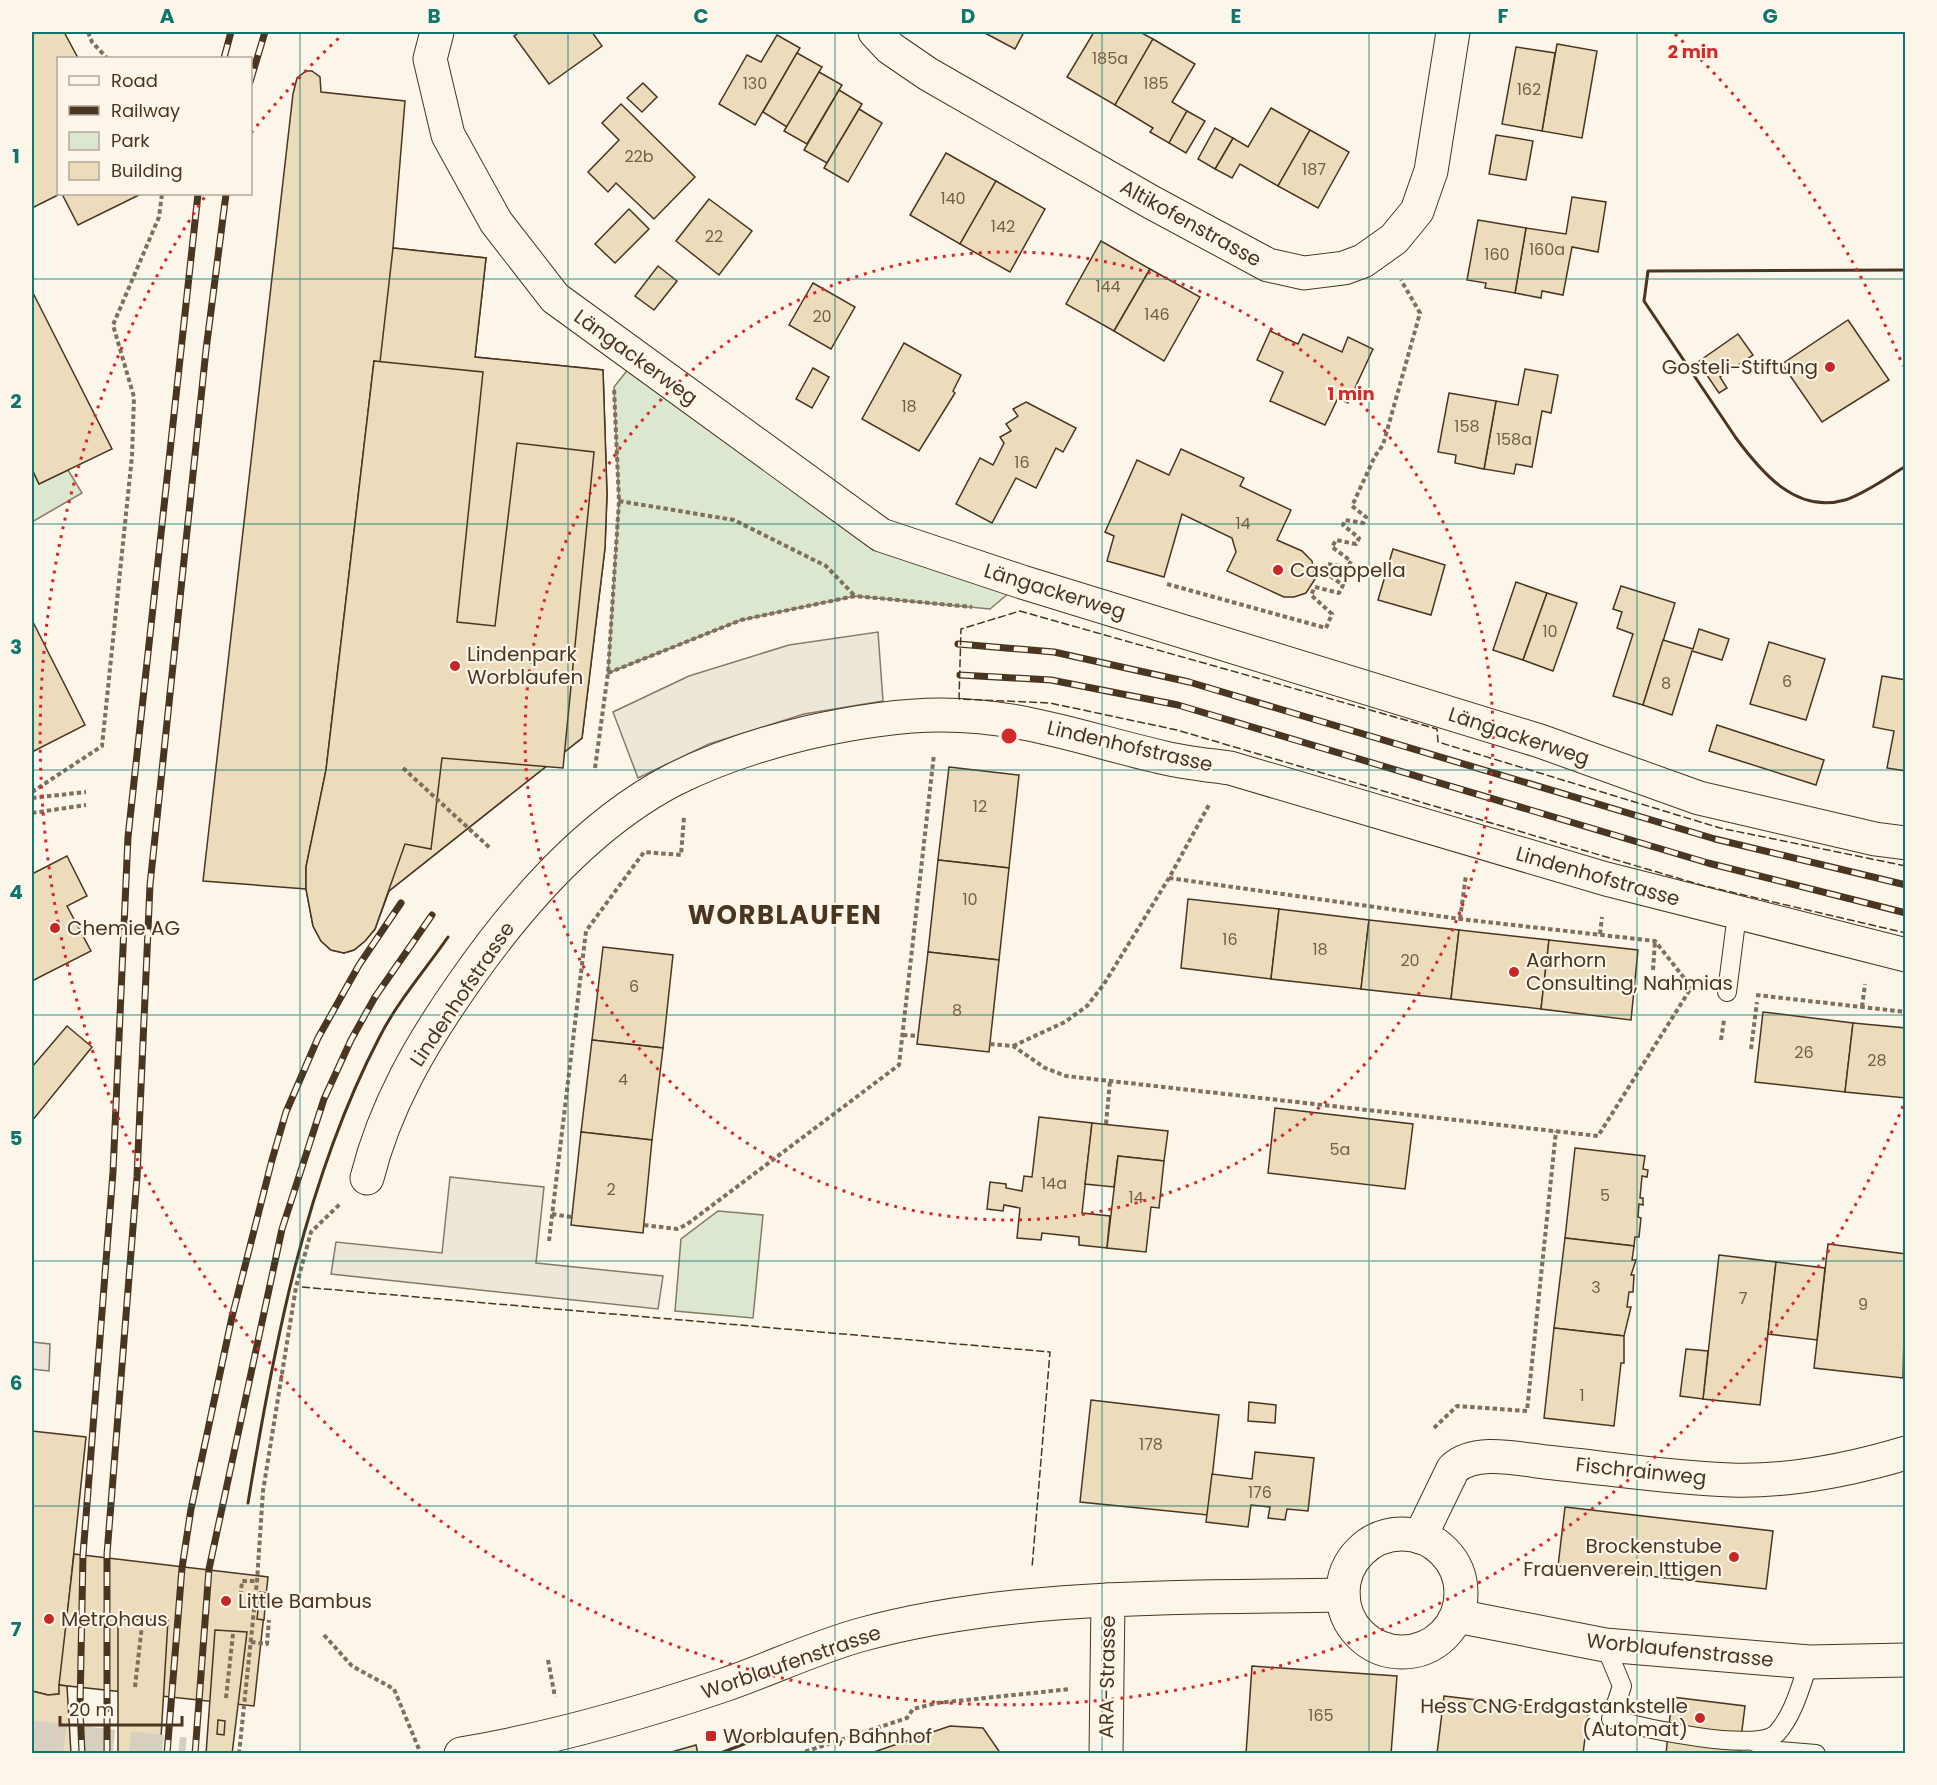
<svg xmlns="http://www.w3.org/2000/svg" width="1937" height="1785" viewBox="0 0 1937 1785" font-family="Poppins,sans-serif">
  <rect width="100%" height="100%" fill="#fbf6e9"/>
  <g fill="#dce7d0" stroke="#887966" stroke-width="1.5">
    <polygon points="637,358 881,535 1022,582 990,609 855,596 741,620 608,673 619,501 614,387"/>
    <polygon points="32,469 39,484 68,470 82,493 32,522"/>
    <polygon points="718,1211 763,1215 753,1318 675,1311 681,1239"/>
  </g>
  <g fill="#ede7d9" stroke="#887966" stroke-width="1.5">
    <polygon points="878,632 883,701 804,714 709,744 638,778 613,712 689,676 789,645"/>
    <polygon points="450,1177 544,1187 536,1263 663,1276 658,1309 331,1274 336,1242 442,1253"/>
    <polygon points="32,1342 50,1344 49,1371 32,1369"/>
  </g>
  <g fill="#ecdcbc" stroke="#4a3520" stroke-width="1.5">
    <polygon points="32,32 64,32 78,58 58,58 60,194 32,208"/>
    <polygon points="520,32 592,32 602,46 549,84 514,36"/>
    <polygon points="983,32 1024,32 1015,49"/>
    <polygon points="1094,32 1140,32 1153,39 1115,105 1067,77"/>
    <polygon points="777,35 800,48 755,125 719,104 747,55 761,62"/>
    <polygon points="1153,39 1195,64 1172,102 1187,111 1169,143 1150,132 1153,128 1115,105"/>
    <polygon points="1557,44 1597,51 1582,138 1542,131"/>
    <polygon points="1516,47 1555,53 1542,131 1502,124"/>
    <polygon points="797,53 822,67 787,127 763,112"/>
    <polygon points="306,71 312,71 320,77 321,92 405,101 393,248 486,258 475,357 603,370 607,494 605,548 582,738 389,891 306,889 203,881 293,94 297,78"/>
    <polygon points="819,72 842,85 807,144 784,131"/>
    <polygon points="643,83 657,97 642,112 627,98"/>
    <polygon points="839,90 862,104 827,163 804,150"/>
    <polygon points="621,104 695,177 654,219 616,183 608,192 588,172 619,140 602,123"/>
    <polygon points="1271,108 1310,130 1278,186 1240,164 1232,178 1215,169 1233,138 1248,147"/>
    <polygon points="859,109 882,123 848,182 824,168"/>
    <polygon points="1187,111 1205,121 1186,153 1169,143"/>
    <polygon points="1215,128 1233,138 1215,169 1198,159"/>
    <polygon points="1310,130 1349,152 1318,208 1278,186"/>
    <polygon points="1496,135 1533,141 1526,180 1489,174"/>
    <polygon points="946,153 996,181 960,244 910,215"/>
    <polygon points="996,181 1045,209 1010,272 960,244"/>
    <polygon points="62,194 141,194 78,225"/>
    <polygon points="1572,197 1606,202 1598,252 1572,247 1563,295 1542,291 1541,298 1515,293 1526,228 1566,234"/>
    <polygon points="709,199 752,231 719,275 676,241"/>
    <polygon points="629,209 649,229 615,263 595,244"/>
    <polygon points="1478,220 1526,228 1515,293 1485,288 1486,283 1467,280"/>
    <polygon points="1101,241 1150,269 1114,331 1066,304"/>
    <polygon points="393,248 486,258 475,357 603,370 607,494 605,548 582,738 389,891 375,929 365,941 354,950 344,953 331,950 321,941 313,926 306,889 306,867 326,770 374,361 380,362"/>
    <polygon points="658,266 677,281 654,310 635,296"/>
    <polygon points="1150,269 1200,297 1164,361 1114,331"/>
    <polygon points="813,283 855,307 831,349 789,325"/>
    <polygon points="32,291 112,449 39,484 32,469"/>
    <polygon points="1848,320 1889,380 1822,422 1782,364"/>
    <polygon points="1270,331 1298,344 1303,334 1342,352 1348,337 1373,349 1348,403 1338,398 1325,425 1270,401 1283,372 1257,360"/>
    <polygon points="1738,334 1753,355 1720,377 1727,388 1719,393 1698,362"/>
    <polygon points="904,343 961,375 953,391 955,393 919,451 862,419"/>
    <polygon points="374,361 483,372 457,622 495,626 517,443 594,452 563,768 442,758 431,849 405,844 375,929 365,941 354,950 344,953 331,950 321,941 313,926 306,889 306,867 326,770"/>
    <polygon points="813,368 829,377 812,408 796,399"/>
    <polygon points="1525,369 1558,375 1551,413 1542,411 1532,467 1516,464 1514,474 1484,469 1496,401 1518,405"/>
    <polygon points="1449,393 1496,401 1484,469 1455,463 1456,455 1438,452"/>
    <polygon points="1026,402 1076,428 1063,452 1056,448 1036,488 1016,478 992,523 956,504 980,458 993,465 1004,443 1000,437 1011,431 1006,424 1018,416 1013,409"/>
    <polygon points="1181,449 1244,478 1240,486 1291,510 1277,540 1302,551 1312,561 1315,579 1306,593 1294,597 1284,597 1227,571 1236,552 1232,538 1182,514 1164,577 1107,561 1114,536 1105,532 1137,460 1169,475"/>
    <polygon points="1393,549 1445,565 1431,615 1378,600"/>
    <polygon points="1516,582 1547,593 1523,660 1493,650"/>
    <polygon points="1621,586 1675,603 1643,705 1613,696 1633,634 1617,628 1622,612 1613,609"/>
    <polygon points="1547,593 1577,603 1553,671 1523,660"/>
    <polygon points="32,620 85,725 32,752"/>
    <polygon points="1699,629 1729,639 1722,660 1692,651 1672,715 1643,705 1663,640 1693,649"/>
    <polygon points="1769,642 1825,659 1806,720 1750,704"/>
    <polygon points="1882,676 1906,680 1906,771 1887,768 1894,731 1873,727"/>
    <polygon points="1717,725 1824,760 1816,785 1709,751"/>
    <polygon points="949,767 1019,775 1009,868 938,860"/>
    <polygon points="67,856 87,896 67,906 91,951 32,981 32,874"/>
    <polygon points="938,860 1009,868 999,960 928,952"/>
    <polygon points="1188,899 1279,909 1271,979 1181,968"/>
    <polygon points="1279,909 1369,920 1361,989 1271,979"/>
    <polygon points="1369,920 1459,930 1451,999 1361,989"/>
    <polygon points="1459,930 1549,940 1541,1009 1451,999"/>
    <polygon points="1549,940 1638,950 1631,1020 1541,1009"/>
    <polygon points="603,947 673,955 663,1048 592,1040"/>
    <polygon points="928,952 999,960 989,1052 917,1044"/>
    <polygon points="1763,1012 1853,1023 1845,1092 1755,1082"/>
    <polygon points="1853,1023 1906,1028 1906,1098 1845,1092"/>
    <polygon points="67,1026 92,1047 32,1121 32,1067"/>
    <polygon points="592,1040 663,1048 652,1140 581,1132"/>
    <polygon points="1275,1108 1413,1124 1405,1189 1268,1173"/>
    <polygon points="1039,1117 1092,1123 1082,1213 1110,1216 1107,1248 1079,1245 1079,1237 1042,1233 1041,1240 1017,1238 1020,1208 1004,1205 1003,1211 987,1209 990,1182 1006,1184 1006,1188 1022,1191 1024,1176 1032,1177"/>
    <polygon points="1092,1123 1168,1131 1164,1161 1118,1156 1114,1187 1085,1184"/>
    <polygon points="581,1132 652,1140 643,1233 571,1225"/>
    <polygon points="1575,1148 1645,1156 1643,1169 1648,1170 1647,1177 1642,1176 1640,1198 1643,1198 1643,1205 1639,1204 1638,1217 1641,1218 1639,1237 1635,1237 1634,1246 1565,1238"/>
    <polygon points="1118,1156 1164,1161 1159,1208 1151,1207 1146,1252 1107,1248"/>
    <polygon points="1565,1238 1634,1246 1632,1260 1636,1260 1631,1275 1634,1275 1633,1292 1629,1292 1627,1307 1631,1307 1624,1336 1554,1328"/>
    <polygon points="1828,1244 1906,1254 1903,1378 1814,1368"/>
    <polygon points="1719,1255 1776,1262 1760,1405 1703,1399"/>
    <polygon points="1776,1262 1825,1268 1817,1340 1768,1334"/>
    <polygon points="1554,1328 1624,1336 1624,1363 1621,1363 1614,1426 1544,1418"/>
    <polygon points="1686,1349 1708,1351 1703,1399 1680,1396"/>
    <polygon points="1091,1400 1219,1415 1208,1515 1080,1502"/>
    <polygon points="1249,1402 1276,1405 1275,1423 1248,1421"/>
    <polygon points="32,1431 86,1437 59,1694 48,1695 32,1691"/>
    <polygon points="1255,1452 1314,1458 1308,1511 1287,1509 1285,1520 1268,1518 1270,1507 1251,1505 1248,1527 1206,1522 1212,1474 1252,1479"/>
    <polygon points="1565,1507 1773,1531 1766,1589 1558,1566"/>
    <polygon points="74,1554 268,1577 254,1706 59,1685"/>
    <polygon points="260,1592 266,1593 264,1620 257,1619"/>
    <polygon points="118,1619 168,1620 160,1754 118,1754"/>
    <polygon points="215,1630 247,1632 232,1754 206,1754"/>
    <polygon points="1252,1666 1397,1676 1391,1754 1246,1754"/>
    <polygon points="59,1685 67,1686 71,1754 32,1754 32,1691 48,1695 59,1694"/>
    <polygon points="1444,1696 1588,1713 1583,1754 1437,1754"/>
    <polygon points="1672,1697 1745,1706 1739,1754 1666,1754"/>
    <polygon points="218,1720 225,1721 224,1735 217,1734"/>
    <polygon points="950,1726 983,1728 1001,1754 868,1754"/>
    <polygon points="696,1745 698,1754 668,1753"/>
  </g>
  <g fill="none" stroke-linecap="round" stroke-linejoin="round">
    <polyline stroke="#d8cfc1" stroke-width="33" stroke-dasharray="33 16" stroke-linecap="butt" points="32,1737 185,1754"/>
    <g stroke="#4a3520" stroke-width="20">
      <g id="lane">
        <polyline points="1727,992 1737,914"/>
        <path d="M1605,1645L1622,1686L1611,1719C1640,1727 1756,1754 1777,1733C1794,1714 1801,1685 1809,1662"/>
        <polyline points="1755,1742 1779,1751 1816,1754"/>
      </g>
    </g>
    <g stroke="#4a3520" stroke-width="35">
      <g id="street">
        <polyline points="437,32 430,59 448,135 496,222 555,298 881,535 1022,582 1540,741 1699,798 1875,839 1906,843"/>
        <polyline points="875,32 890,48 928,74 1151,202 1268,265 1304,273 1344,268 1363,261 1394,239 1417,211 1431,171 1453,32"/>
        <path d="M367,1178C385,1106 421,1044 463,984C518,905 587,825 673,780C715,759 760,744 806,733C850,723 896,715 941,715C1024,715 1086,740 1165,758C1186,763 1208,765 1230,768L1606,879L1906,955"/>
        <path d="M1420,1537L1453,1469C1474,1448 1519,1459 1545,1462C1607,1468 1669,1478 1731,1480C1791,1482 1849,1470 1906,1453"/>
        <polyline points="1106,1754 1108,1600"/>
      </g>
    </g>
    <g stroke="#4a3520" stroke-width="35">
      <g id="primary">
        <circle cx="1402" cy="1593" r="59"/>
        <polyline points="1457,1616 1605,1645 1809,1662 1906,1660"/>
        <path d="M461,1754C551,1739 638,1714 724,1685C770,1669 814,1648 860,1635C1012,1593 1186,1598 1343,1595"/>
      </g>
    </g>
    <g stroke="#7f6f5c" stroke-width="4" stroke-dasharray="4.5 3" stroke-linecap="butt">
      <polyline points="88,32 92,42 107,58"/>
      <polyline points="619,501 734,520 826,566 855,596"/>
      <polyline points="1167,584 1326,628 1332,614 1311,595 1315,587 1339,593 1343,585 1323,571 1326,564 1348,567 1351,561 1332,547 1336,540 1356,544 1359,538 1343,525 1345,520 1363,523 1366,517 1352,506 1375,456 1383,445 1420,313 1401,280"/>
      <polyline points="608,673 741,620 855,596 972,607"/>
      <polyline points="403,768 490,848"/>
      <polyline points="595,768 608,673 619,501 614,387"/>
      <polyline points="32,792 102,746 132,456 134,397 113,325 159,217 162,194"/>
      <polyline points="32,798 86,792"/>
      <polyline points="32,813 86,805"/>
      <polyline points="1169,878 1460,919 1655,941 1692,988"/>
      <polyline points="1460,919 1466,875"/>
      <polyline points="1600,934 1602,917"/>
      <polyline points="1653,970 1655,941"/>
      <polyline points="1756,995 1906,1012"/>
      <polyline points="1862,1007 1865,984"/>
      <polyline points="903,1035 918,1036"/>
      <polyline points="1721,1040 1724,1020"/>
      <polyline points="990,1044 1013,1046 1045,1068 1066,1076 1598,1136 1691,988"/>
      <polyline points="1013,1046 1065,1022 1087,1006 1104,984 1169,878 1210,803"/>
      <polyline points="1751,1049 1757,1002"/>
      <polyline points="1106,1124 1110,1081"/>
      <polyline points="552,1214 571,1217"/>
      <polyline points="644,1225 677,1229 686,1225 899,1065 934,754"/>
      <polyline points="549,1241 586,931 644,852 681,855 684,817"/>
      <polyline points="1434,1428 1457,1406 1527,1411 1556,1131"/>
      <polyline points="240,1603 242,1581 257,1581"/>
      <polyline points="324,1635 352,1666 394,1689 421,1754"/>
      <polyline points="251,1642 267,1644 269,1620"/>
      <polyline points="548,1660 555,1697"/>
      <polyline points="135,1687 142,1625"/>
      <polyline points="226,1698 233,1634"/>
      <polyline points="239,1754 257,1581 263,1491 296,1287 311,1232 341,1203"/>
      <polyline points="798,1754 907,1718 913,1709 937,1703 1071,1689"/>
    </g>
    <use href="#lane" stroke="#fbf6e9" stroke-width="18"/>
    <use href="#street" stroke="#fbf6e9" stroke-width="33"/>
    <use href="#primary" stroke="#fbf6e9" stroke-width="33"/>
    <g stroke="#4a3520" stroke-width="7">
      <g id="rail">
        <polyline points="224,58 231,32"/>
        <polyline points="250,82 265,32"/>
        <polyline points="958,644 1054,652 1189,682 1715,839 1906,885"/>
        <polyline points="960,675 1051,680 1178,705 1708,863 1906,913"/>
        <polyline points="82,1754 80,1707 83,1555 113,1172 128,837 198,194"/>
        <polyline points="107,1754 107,1554 137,1177 150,885 206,350 226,194"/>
        <polyline points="167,1754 182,1568 191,1509 232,1317 272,1160 286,1112 318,1038 359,965 401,903"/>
        <polyline points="195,1754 209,1569 282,1229 324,1099 351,1040 375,997 432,915"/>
      </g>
    </g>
    <use href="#rail" stroke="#fbf6e9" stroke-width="4.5" stroke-dasharray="14" stroke-linecap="butt"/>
    <g stroke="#4a3520" stroke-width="1.5" stroke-dasharray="8 3" stroke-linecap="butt">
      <polyline points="1906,866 1720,828 1438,742 1437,729 1020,611 961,629 959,699 1050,703 1177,730 1701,885 1906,933"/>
      <polyline points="302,1287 1050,1352 1032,1568"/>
    </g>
    <g stroke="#4a3520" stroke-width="3">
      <path d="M1906,270L1648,271L1644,301L1736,438C1762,473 1796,514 1845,500C1866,493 1886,478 1906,466"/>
      <path d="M248,1503C274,1345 305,1181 379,1038C397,1002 426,969 448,937"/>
      <polyline points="718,1754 773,1733"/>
    </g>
  </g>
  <path fill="none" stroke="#0f766e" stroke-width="1.5" stroke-opacity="0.55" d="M300,32V1754M568,32V1754M835,32V1754M1102,32V1754M1369,32V1754M1637,32V1754M32,279H1906M32,524H1906M32,770H1906M32,1015H1906M32,1261H1906M32,1506H1906"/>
  <g fill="none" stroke="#d62828" stroke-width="3" stroke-dasharray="3 6">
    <circle cx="1009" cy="736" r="484"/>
    <path d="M1903 1106A968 968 0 1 1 206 195M251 133A968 968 0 0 1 343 34M1675 34A968 968 0 0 1 1903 366"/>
  </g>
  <g fill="#c62828" stroke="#fbf6e9" stroke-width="2">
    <circle cx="1830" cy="367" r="6"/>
    <circle cx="1278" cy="570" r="6"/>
    <circle cx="455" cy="666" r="6"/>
    <circle cx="55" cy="928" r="6"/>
    <circle cx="1514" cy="972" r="6"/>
    <circle cx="1734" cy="1557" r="6"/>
    <circle cx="226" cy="1601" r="6"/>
    <circle cx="49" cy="1619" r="6"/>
    <circle cx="1700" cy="1718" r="6"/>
    <rect x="705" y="1730" width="12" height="12" rx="3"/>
  </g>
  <g text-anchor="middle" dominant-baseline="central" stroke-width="4.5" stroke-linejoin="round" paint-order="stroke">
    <g font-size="16" fill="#725f47">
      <text x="1110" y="58">185a</text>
      <text x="755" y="83">130</text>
      <text x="1156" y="83">185</text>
      <text x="1529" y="89">162</text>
      <text x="639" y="156">22b</text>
      <text x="1314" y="169">187</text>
      <text x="953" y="198">140</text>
      <text x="1003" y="226">142</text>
      <text x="714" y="236">22</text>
      <text x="1547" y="249">160a</text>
      <text x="1497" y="254">160</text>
      <text x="1108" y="286">144</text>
      <text x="1157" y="314">146</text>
      <text x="822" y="316">20</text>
      <text x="909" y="406">18</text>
      <text x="1467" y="426">158</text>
      <text x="1514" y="439">158a</text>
      <text x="1022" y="462">16</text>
      <text x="1243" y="523">14</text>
      <text x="1550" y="631">10</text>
      <text x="1787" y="681">6</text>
      <text x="1666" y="683">8</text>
      <text x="980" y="806">12</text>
      <text x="970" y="899">10</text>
      <text x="1230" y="939">16</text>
      <text x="1320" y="949">18</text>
      <text x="1410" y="960">20</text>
      <text x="634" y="986">6</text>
      <text x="957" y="1010">8</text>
      <text x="1804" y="1052">26</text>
      <text x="1877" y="1060">28</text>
      <text x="623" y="1079">4</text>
      <text x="1340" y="1149">5a</text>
      <text x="1054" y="1183">14a</text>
      <text x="611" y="1189">2</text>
      <text x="1605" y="1195">5</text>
      <text x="1136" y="1197">14</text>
      <text x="1596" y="1287">3</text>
      <text x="1743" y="1298">7</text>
      <text x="1863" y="1304">9</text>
      <text x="1582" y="1395">1</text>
      <text x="1151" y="1444">178</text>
      <text x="1260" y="1492">176</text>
      <text x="1321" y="1715">165</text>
    </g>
    <g font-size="20" fill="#4a3520" stroke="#fbf6e9">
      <text transform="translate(1191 223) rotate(29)">Altikofenstrasse</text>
      <text transform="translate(636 357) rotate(36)">Längackerweg</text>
      <text transform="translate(1055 591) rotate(17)">Längackerweg</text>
      <text transform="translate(1519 736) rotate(18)">Längackerweg</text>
      <text transform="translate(1130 746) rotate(13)">Lindenhofstrasse</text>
      <text transform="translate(1598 876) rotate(16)">Lindenhofstrasse</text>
      <text transform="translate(462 994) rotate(-56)">Lindenhofstrasse</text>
      <text transform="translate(1641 1471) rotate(6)">Fischrainweg</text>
      <text transform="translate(1680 1650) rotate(6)">Worblaufenstrasse</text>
      <text transform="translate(791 1662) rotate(-19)">Worblaufenstrasse</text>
      <text transform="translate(1107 1677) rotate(-89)">ARA-Strasse</text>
    </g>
    <g font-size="20" fill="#4a3520" stroke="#fbf6e9" text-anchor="start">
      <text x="1818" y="367" text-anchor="end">Gosteli-Stiftung</text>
      <text x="1290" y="570">Casappella</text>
      <text x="467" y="654">Lindenpark<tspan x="467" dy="23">Worblaufen</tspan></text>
      <text x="67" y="928">Chemie AG</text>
      <text x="1526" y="960">Aarhorn<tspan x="1526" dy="23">Consulting, Nahmias</tspan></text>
      <text x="1722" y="1546" text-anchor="end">Brockenstube<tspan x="1722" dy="23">Frauenverein Ittigen</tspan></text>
      <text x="238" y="1601">Little Bambus</text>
      <text x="61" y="1619">Metrohaus</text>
      <text x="1688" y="1706" text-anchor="end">Hess CNG Erdgastankstelle<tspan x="1688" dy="23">(Automat)</tspan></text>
      <text x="723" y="1736">Worblaufen, Bahnhof</text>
    </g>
    <g font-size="26" font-weight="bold" letter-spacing="1.5" fill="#4a3520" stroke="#fbf6e9">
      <text x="785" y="915">WORBLAUFEN</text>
    </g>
  </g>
  <circle cx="1009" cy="736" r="9" fill="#d62828" stroke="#fbf6e9" stroke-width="3"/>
  <g font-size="18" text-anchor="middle" font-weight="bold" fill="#d62828" stroke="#fbf6e9" stroke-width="4.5" stroke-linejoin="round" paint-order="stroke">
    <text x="1693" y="58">2 min</text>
    <text x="1351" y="400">1 min</text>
  </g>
  <rect width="1937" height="1785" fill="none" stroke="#fbf6e9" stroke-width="66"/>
  <rect x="57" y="57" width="195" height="138" fill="#fbf6e9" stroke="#b4a999" stroke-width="1.5"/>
  <rect x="69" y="76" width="30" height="9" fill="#fbf6e9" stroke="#b4a999" stroke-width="1.5"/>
  <text x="111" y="87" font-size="18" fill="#4a3520">Road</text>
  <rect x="69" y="106" width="30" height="9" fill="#4a3520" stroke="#b4a999" stroke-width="1.5"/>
  <text x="111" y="117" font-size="18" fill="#4a3520">Railway</text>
  <rect x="69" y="132" width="30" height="18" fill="#dce7d0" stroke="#b4a999" stroke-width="1.5"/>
  <text x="111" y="147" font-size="18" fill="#4a3520">Park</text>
  <rect x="69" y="162" width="30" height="18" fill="#ecdcbc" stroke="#b4a999" stroke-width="1.5"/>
  <text x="111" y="177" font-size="18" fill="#4a3520">Building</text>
  <path d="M60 1716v9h122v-9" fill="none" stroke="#4a3520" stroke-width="3"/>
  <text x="69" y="1716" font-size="18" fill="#4a3520" stroke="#fbf6e9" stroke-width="4.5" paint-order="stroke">20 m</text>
  <rect x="33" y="33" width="1871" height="1719" fill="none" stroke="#0f766e" stroke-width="2"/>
  <g font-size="20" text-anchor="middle" font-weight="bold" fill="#0f766e">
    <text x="167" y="23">A</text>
    <text x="434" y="23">B</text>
    <text x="701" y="23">C</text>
    <text x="968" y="23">D</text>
    <text x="1236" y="23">E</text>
    <text x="1503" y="23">F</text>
    <text x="1770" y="23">G</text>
    <text x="16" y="163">1</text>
    <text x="16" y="408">2</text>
    <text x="16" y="654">3</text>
    <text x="16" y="899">4</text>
    <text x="16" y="1145">5</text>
    <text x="16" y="1390">6</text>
    <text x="16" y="1636">7</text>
  </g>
</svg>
